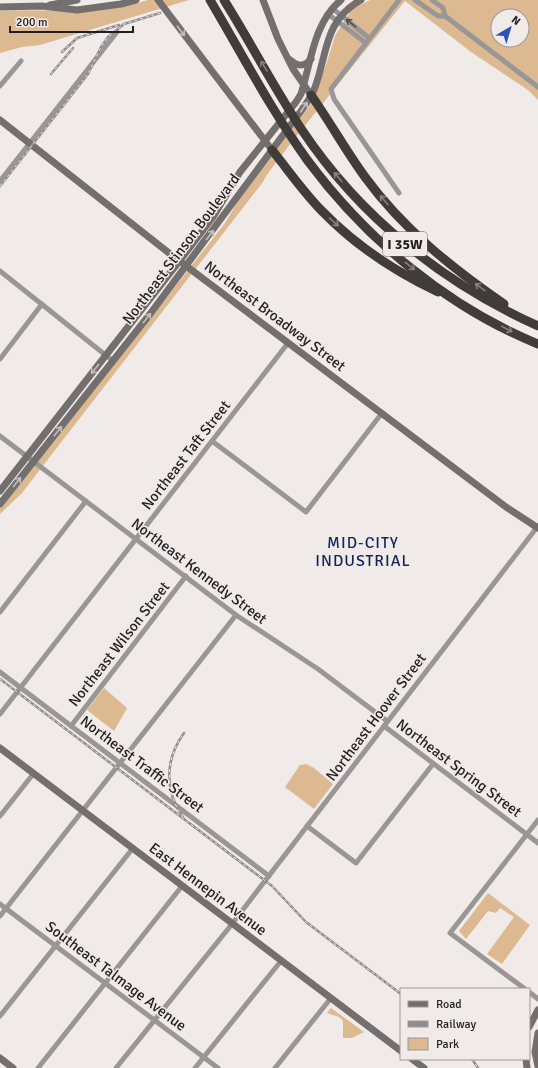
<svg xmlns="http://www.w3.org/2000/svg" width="538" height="1068" viewBox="0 0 538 1068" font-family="Signika,sans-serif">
  <rect width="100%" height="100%" fill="#f0eae9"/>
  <g fill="#dcb990" fill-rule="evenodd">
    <path d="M148,0H189L40,45L22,47L0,53V11C50,8 99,17 148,0Z"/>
    <path d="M370,0H538V100L528,90L471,52L405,1L287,148C280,159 268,171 263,182L45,463L22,493L0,514V509L225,223L241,196L311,104L326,65L335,36L352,9ZM498,16H522V40H498Z"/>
    <polygon points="104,688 127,708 114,731 87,710"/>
    <polygon points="306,764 314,768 333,784 314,809 285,787 300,765"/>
    <polygon points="488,893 530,925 502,964 487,954 514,917 500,908 496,913 488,911 466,939 459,931"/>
    <polygon points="331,1008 364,1032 352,1038 343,1038 343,1021 339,1017 327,1013"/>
  </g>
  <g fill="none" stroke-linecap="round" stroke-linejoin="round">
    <g stroke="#999796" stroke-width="5">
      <polyline points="399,0 331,89 334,99 399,193"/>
      <polyline points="415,0 438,16 445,16"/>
      <polyline points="432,0 443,8 445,16 538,87"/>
      <polyline points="332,8 369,38"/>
      <polyline points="328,14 366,43"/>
      <polyline points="0,86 21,61"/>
      <polyline points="0,181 117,32"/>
      <polyline points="0,271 113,361"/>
      <polyline points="0,359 42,304"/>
      <polyline points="0,436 236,615 318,669 387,721"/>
      <polyline points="212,441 306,512 382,413"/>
      <polyline points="0,612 86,501"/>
      <polyline points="0,672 269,876"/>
      <polyline points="0,714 288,343"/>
      <polyline points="71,726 186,576"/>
      <polyline points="384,726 538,843"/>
      <polyline points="0,816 34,773"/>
      <polyline points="307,826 356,863 433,764"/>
      <polyline points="0,904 218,1068"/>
      <polyline points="0,916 236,615"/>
      <polyline points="525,989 450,933 538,820"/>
      <polyline points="529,992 538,999"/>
      <polyline points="0,1016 133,848"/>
      <polyline points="38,1068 182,886"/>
      <polyline points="116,1068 228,929 538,526"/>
      <polyline points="195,1068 281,961"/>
      <polyline points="275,1068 331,998"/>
    </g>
    <g stroke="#726f6e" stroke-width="7">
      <polyline points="158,0 272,150"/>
      <polyline points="263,0 278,39 293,69 311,95"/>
      <polyline points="50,5 77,0"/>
      <polyline points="0,7 42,6 77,10 121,4 136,0"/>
      <path d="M290,60C298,67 304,67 311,59"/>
      <polyline points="0,120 169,253 506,507 538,528"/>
      <path d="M0,491L184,255L213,217L240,172L296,102L301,94C311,62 314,22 341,0"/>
      <path d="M0,504L150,314L301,111C306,104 311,97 314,90C328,54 323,21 361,0"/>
      <polyline points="0,748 401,1051"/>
      <polyline points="529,1027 538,1010"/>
      <polyline points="538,1033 535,1052 538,1066"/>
      <polyline points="0,1058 13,1068"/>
      <polyline points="412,1059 424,1068"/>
      <polyline points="526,1059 527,1068"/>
    </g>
    <g stroke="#403c3a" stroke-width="9">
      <path d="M210,0C242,54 271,110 308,161C366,239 447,307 538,344"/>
      <path d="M224,0C251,43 274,88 302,130C360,217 443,283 538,326"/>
      <path d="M311,95C330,122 346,151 365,177C403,229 452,268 504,304"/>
      <path d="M272,150C289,171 304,193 323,212C355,245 396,272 438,292"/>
    </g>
    <g stroke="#918d8c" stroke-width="2.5">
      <g id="rail">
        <polyline points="62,52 77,38 119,25"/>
        <polyline points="51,74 73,48"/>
        <polyline points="0,186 88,74 101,47 108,37 124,24 160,13"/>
        <polyline points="0,679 272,886 306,922 401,994"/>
        <path d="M183,817C164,791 165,759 184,733"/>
        <polyline points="472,1059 478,1068"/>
      </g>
    </g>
    <use href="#rail" stroke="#f0eae9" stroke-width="1" stroke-dasharray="3" stroke-linecap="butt"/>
  </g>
  <defs><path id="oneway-shaft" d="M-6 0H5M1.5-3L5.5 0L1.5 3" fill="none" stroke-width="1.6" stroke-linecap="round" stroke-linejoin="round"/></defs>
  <use stroke="#504e4e" href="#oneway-shaft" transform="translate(351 23) rotate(-141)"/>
  <g stroke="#c4bfbe">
    <use href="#oneway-shaft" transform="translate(181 31) rotate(53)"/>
    <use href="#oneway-shaft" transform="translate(304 107) rotate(-57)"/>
    <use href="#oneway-shaft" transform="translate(210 235) rotate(-52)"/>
    <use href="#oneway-shaft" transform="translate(147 318) rotate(-52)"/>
    <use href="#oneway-shaft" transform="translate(95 369) rotate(128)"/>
    <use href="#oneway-shaft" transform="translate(58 431) rotate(-51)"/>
    <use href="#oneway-shaft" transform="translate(17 482) rotate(-52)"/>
  </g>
  <g stroke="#868280">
    <use href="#oneway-shaft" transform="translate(264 66) rotate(-121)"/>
    <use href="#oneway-shaft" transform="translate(338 177) rotate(-130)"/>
    <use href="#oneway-shaft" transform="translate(384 200) rotate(-130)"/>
    <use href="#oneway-shaft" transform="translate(334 222) rotate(41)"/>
    <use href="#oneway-shaft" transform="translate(410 266) rotate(38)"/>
    <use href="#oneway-shaft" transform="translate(480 287) rotate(-144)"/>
    <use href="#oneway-shaft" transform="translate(507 329) rotate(28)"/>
  </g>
  <g text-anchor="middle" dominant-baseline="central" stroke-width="3" stroke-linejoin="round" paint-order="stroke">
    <rect fill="#f0eae9" stroke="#5e5b5b" stroke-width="1" x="383" y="232" width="44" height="24" rx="3"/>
    <g font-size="14" font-weight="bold" fill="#201e1e">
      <text x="405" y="244">I 35W</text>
    </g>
    <g font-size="15" fill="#201e1e" stroke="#f0eae9">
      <text transform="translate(181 249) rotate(-53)">Northeast Stinson Boulevard</text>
      <text transform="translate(275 316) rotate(37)">Northeast Broadway Street</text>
      <text transform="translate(186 455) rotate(-52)">Northeast Taft Street</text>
      <text transform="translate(199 571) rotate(37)">Northeast Kennedy Street</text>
      <text transform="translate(119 644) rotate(-52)">Northeast Wilson Street</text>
      <text transform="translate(376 717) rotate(-53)">Northeast Hoover Street</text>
      <text transform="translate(142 764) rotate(37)">Northeast Traffic Street</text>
      <text transform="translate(459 768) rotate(37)">Northeast Spring Street</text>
      <text transform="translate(208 889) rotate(37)">East Hennepin Avenue</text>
      <text transform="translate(116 976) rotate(37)">Southeast Talmage Avenue</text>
    </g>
    <g font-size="16" letter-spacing="1" fill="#12255b" stroke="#f0eae9">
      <text x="363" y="543">MID-CITY<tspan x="363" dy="18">INDUSTRIAL</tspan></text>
    </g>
  </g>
  <rect x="400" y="988" width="130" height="72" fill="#f0eae9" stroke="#9d9898"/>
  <rect x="408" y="1001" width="20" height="6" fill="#726f6e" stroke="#9d9898"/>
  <text x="436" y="1008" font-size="12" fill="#201e1e">Road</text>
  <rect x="408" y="1021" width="20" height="6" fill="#918d8c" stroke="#9d9898"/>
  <text x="436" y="1028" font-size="12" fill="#201e1e">Railway</text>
  <rect x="408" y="1038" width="20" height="12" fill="#dcb990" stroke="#9d9898"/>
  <text x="436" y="1048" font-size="12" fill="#201e1e">Park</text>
  <g transform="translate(510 28) rotate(38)"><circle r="19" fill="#f0eae9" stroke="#9d9898"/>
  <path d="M0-3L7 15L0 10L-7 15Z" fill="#2b51c1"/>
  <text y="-6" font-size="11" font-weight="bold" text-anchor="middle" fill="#201e1e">N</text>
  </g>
  <path d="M10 26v6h123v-6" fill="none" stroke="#201e1e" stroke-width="2"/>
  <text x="16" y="26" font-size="12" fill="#201e1e" stroke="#f0eae9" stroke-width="3" paint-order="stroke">200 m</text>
</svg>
